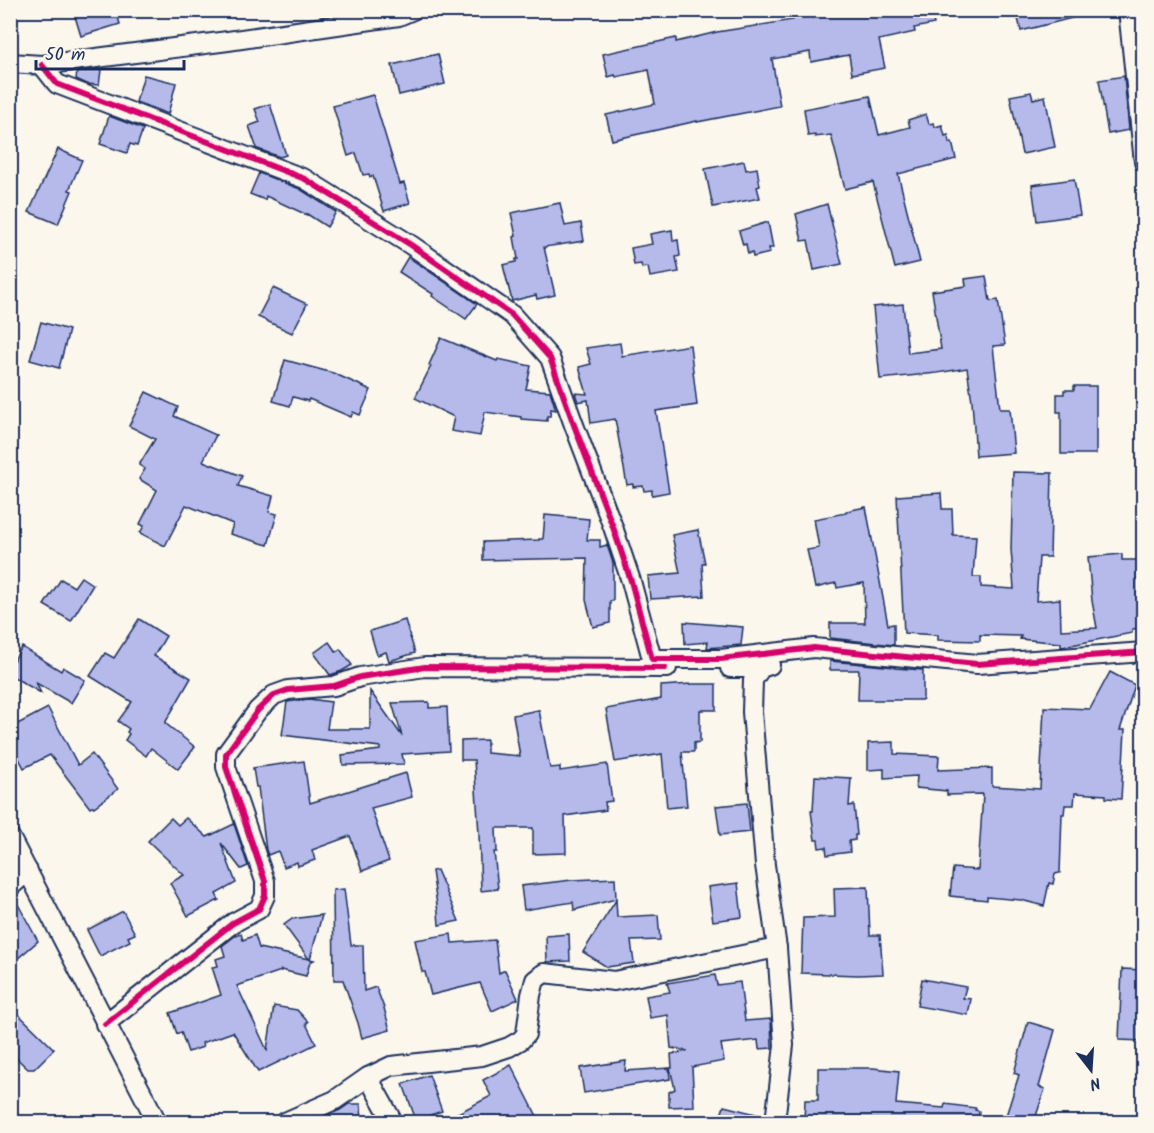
<svg xmlns="http://www.w3.org/2000/svg" width="1154" height="1133" viewBox="0 0 1154 1133" font-family="Kalam,sans-serif">
  <rect width="100%" height="100%" fill="#fbf7ec"/>
  <filter id="ink" filterUnits="userSpaceOnUse"><feTurbulence type="fractalNoise" baseFrequency=".0167" numOctaves="2"/><feDisplacementMap in="SourceGraphic" scale="12" xChannelSelector="R" yChannelSelector="G"/><feConvolveMatrix kernelMatrix="1 2 1 2 8 2 1 2 1" color-interpolation-filters="sRGB"/></filter>
  <g filter="url(#ink)">
    <g fill="#b5baeb" stroke="#1b2f5e" stroke-width="1.5">
      <polygon points="73,10 116,10 120,24 81,36"/>
      <polygon points="791,10 931,10 934,24 914,28 915,32 879,40 885,68 852,74 849,55 811,62 810,52 772,59 780,106 697,122 697,121 612,140 606,115 655,104 649,70 616,77 615,75 608,77 603,54 676,38 676,42 717,32 793,20"/>
      <polygon points="1016,10 1080,10 1080,16 1021,31"/>
      <polygon points="438,54 445,84 399,95 392,65"/>
      <polygon points="97,69 101,70 99,85 87,84 76,79 77,72"/>
      <polygon points="144,75 176,83 168,114 136,102"/>
      <polygon points="1124,76 1129,130 1108,134 1099,80"/>
      <polygon points="1031,92 1033,99 1045,96 1055,147 1022,154 1010,96"/>
      <polygon points="373,95 400,184 404,183 410,203 384,211 373,176 370,177 369,174 363,175 356,153 348,156 333,106"/>
      <polygon points="870,96 879,135 910,127 908,120 926,114 929,124 934,123 935,127 942,125 945,136 948,135 949,143 952,142 956,159 898,174 920,262 895,268 873,182 845,189 831,135 815,137 815,135 808,136 804,109"/>
      <polygon points="270,104 286,155 280,157 255,148 256,146 249,126 260,122 255,109"/>
      <polygon points="109,116 143,129 137,146 130,144 127,153 100,144"/>
      <polygon points="58,149 82,160 69,190 72,191 58,224 29,212"/>
      <polygon points="744,161 746,170 757,168 760,186 757,187 760,198 713,207 705,169"/>
      <polygon points="259,173 300,189 336,212 327,227 307,214 307,215 266,196 265,200 250,194"/>
      <polygon points="1074,179 1080,215 1037,221 1032,185"/>
      <polygon points="560,203 565,226 581,223 584,241 544,247 555,295 537,299 536,295 512,301 503,265 516,262 516,259 518,259 514,237 516,236 511,213"/>
      <polygon points="827,204 842,264 814,270 808,240 802,241 796,214"/>
      <polygon points="768,222 773,248 769,248 770,253 753,257 752,252 748,254 746,244 743,245 739,231"/>
      <polygon points="672,230 673,241 678,240 680,256 676,257 679,272 650,277 648,267 642,268 641,264 634,265 631,248 652,244 650,234"/>
      <polygon points="408,257 477,304 466,319 432,296 433,294 399,272"/>
      <polygon points="986,276 990,301 998,300 1005,345 993,346 1000,409 1010,409 1014,453 976,456 972,401 967,368 937,373 880,379 873,307 903,304 908,353 941,349 932,291 966,286 965,279"/>
      <polygon points="273,288 307,304 292,333 258,317"/>
      <polygon points="41,322 69,330 59,368 30,360"/>
      <polygon points="441,338 497,361 498,359 531,366 526,389 550,391 556,410 551,409 550,416 547,416 547,421 521,419 521,417 485,412 480,436 451,431 454,417 415,398 431,366 429,365"/>
      <polygon points="620,343 622,356 690,345 697,405 656,411 669,492 652,495 652,490 644,491 643,486 633,487 633,484 627,485 615,419 591,423 588,400 578,402 575,393 587,394 579,367 591,364 586,348"/>
      <polygon points="285,360 333,373 371,390 360,415 353,412 351,417 309,399 308,401 293,397 290,406 273,401"/>
      <polygon points="1074,386 1096,386 1096,454 1061,454 1061,412 1057,412 1057,394 1064,394 1064,390 1074,390"/>
      <polygon points="146,392 178,407 174,416 216,435 203,461 242,476 238,486 273,496 269,512 277,514 268,545 230,534 233,524 186,505 165,546 140,533 144,526 140,524 157,490 139,479 145,469 139,465 155,439 129,426"/>
      <polygon points="1013,472 1052,473 1050,557 1039,557 1036,601 1060,599 1061,630 1097,628 1092,601 1088,557 1122,554 1122,560 1138,560 1141,601 1143,601 1143,628 1132,629 1132,633 1061,647 1061,643 1020,639 1021,636 980,635 980,641 938,640 938,635 904,633 897,496 941,493 942,509 952,509 953,535 976,536 973,577 981,577 981,587 1014,589 1011,549"/>
      <polygon points="866,507 888,625 894,624 894,645 830,638 830,623 865,623 864,583 837,588 836,583 815,588 810,563 807,550 819,548 814,519 846,513 846,511"/>
      <polygon points="545,515 589,519 587,540 600,540 600,547 607,545 613,563 613,601 610,601 610,623 593,627 586,600 587,558 483,560 483,542 539,540 539,539 543,539"/>
      <polygon points="698,530 705,563 702,563 704,596 650,599 648,576 680,573 672,535"/>
      <polygon points="81,577 93,585 71,621 44,605 61,579 74,587"/>
      <polygon points="139,619 166,636 154,656 191,678 165,723 195,747 178,769 151,748 146,756 125,740 129,734 127,732 129,729 118,721 132,702 90,676 105,653 114,658"/>
      <polygon points="405,620 415,653 389,661 386,652 377,655 370,631"/>
      <polygon points="684,622 743,627 741,645 707,648 708,642 685,644"/>
      <polygon points="329,642 336,652 340,649 352,665 342,671 330,675 314,653"/>
      <polygon points="22,647 61,671 63,667 85,680 71,703 36,683 41,693 10,675 10,666"/>
      <polygon points="830,661 895,667 895,668 923,670 923,700 858,700 859,670 830,670"/>
      <polygon points="1110,672 1135,685 1120,730 1125,730 1121,799 1106,798 1106,795 1075,793 1074,805 1065,805 1064,814 1062,814 1060,873 1055,874 1053,884 1049,883 1044,906 1021,900 987,897 987,900 950,896 953,868 978,870 983,794 947,795 947,791 916,788 917,776 884,778 884,769 868,770 868,743 894,742 894,754 939,756 938,770 992,768 992,786 1040,789 1044,707 1090,709"/>
      <polygon points="692,684 716,684 716,710 700,710 700,742 694,743 694,752 682,752 687,806 667,808 662,754 615,762 606,709 661,699 661,686"/>
      <polygon points="370,691 402,736 392,703 429,702 429,708 447,707 449,751 402,754 404,764 343,765 342,755 380,750 380,747 282,735 287,702 309,699 331,702 327,729 370,729"/>
      <polygon points="48,708 78,765 92,754 118,789 94,807 93,806 90,808 50,755 24,768 10,741 10,728"/>
      <polygon points="539,710 550,768 560,767 560,771 607,764 612,801 605,802 606,810 565,816 566,853 533,854 533,828 496,828 497,852 494,852 498,889 481,891 479,834 474,760 461,760 461,741 487,740 487,753 520,756 513,715"/>
      <polygon points="304,761 310,803 406,773 412,797 371,808 389,861 362,871 350,836 312,850 315,860 298,866 297,862 284,867 278,851 268,855 266,850 258,787 256,787 253,768"/>
      <polygon points="815,776 851,778 849,806 854,805 857,835 855,835 855,840 849,841 850,852 827,855 826,847 819,848 818,840 815,840 811,811 813,811"/>
      <polygon points="747,803 750,832 720,835 716,806"/>
      <polygon points="171,818 178,825 186,818 207,837 234,824 248,866 241,869 221,843 236,883 216,894 219,900 188,916 170,883 184,875 148,841"/>
      <polygon points="437,870 459,921 439,925 438,912 432,871"/>
      <polygon points="615,878 616,899 574,910 573,902 524,910 521,886 572,880"/>
      <polygon points="738,883 742,917 713,921 708,887"/>
      <polygon points="868,887 870,935 880,935 883,974 858,975 801,973 803,918 835,917 834,888"/>
      <polygon points="344,889 351,945 363,945 364,991 376,987 384,1008 390,1030 362,1038 358,1023 343,980 334,980 333,890"/>
      <polygon points="14,897 38,941 10,965 10,898"/>
      <polygon points="616,900 617,917 658,915 660,940 631,941 634,963 607,967 583,952"/>
      <polygon points="123,911 135,934 128,937 130,941 100,956 87,930"/>
      <polygon points="322,915 310,959 314,960 310,962 306,976 281,970 281,971 237,986 267,1050 274,1006 297,1010 308,1022 306,1024 316,1044 258,1072 233,1032 202,1043 203,1047 188,1052 181,1032 177,1034 170,1013 221,995 212,967 218,966 216,959 225,956 222,946 235,936 241,934 243,940 255,935 259,948 309,959 284,925 292,919"/>
      <polygon points="451,934 452,943 495,940 499,973 505,970 518,999 492,1011 480,983 431,995 425,972 422,972 415,940"/>
      <polygon points="569,934 570,961 547,962 546,936"/>
      <polygon points="1122,969 1143,970 1143,1041 1119,1040"/>
      <polygon points="715,975 717,985 740,982 745,1021 771,1019 772,1048 759,1049 758,1040 721,1044 724,1061 692,1067 694,1106 669,1107 669,1092 675,1089 670,1068 672,1068 671,1054 688,1051 671,1048 668,1015 650,1018 646,996 670,992 667,983"/>
      <polygon points="922,979 966,987 963,998 971,999 968,1015 917,1006"/>
      <polygon points="10,1006 54,1049 34,1069 28,1069 10,1052"/>
      <polygon points="1028,1022 1055,1030 1039,1087 1045,1089 1034,1122 1004,1122 1019,1075 1014,1073"/>
      <polygon points="626,1061 625,1071 669,1068 670,1079 584,1093 580,1068"/>
      <polygon points="511,1065 540,1122 441,1122 491,1096 483,1080"/>
      <polygon points="818,1068 873,1068 899,1071 896,1104 944,1108 945,1104 976,1108 975,1110 979,1111 978,1122 804,1122 805,1100 818,1100"/>
      <polygon points="429,1075 442,1111 416,1120 403,1084"/>
      <polygon points="349,1104 361,1104 362,1122 312,1122 340,1110"/>
      <polygon points="724,1106 764,1116 764,1122 719,1122"/>
    </g>
    <g fill="none" stroke-linecap="round" stroke-linejoin="round">
      <g stroke="#1b2f5e" stroke-width="22">
        <g id="street">
          <polyline points="1128,10 1144,162"/>
          <polyline points="10,63 42,65 228,41 399,16 413,10"/>
          <polyline points="42,65 57,84 305,179 411,245 512,315 550,358 574,425 613,527 631,581 652,659 721,659 814,648 977,664 1144,652"/>
          <polyline points="770,665 761,668 753,680 752,712 765,865 777,948 784,1045 775,1122"/>
          <polyline points="730,668 761,668"/>
          <polyline points="10,837 157,1122"/>
          <polyline points="10,887 28,871"/>
          <polyline points="105,1024 233,923 259,909 265,896 265,881 226,767 226,754 258,710 274,695 288,690 334,686 360,677 425,667 667,668"/>
          <polyline points="368,1077 393,1122"/>
          <polyline points="285,1122 335,1100 368,1077 391,1066 482,1056 509,1047 521,1040 526,1034 531,995 535,980 544,973 614,981 777,948"/>
        </g>
      </g>
      <use href="#street" stroke="#fbf7ec" stroke-width="18"/>
      <g stroke="#fbf7ec" stroke-width="10">
        <g id="cycleway">
          <polyline points="42,65 57,84 305,179 411,245 512,315 550,358 574,425 613,527 631,581 652,659 721,659 814,648 977,664 1144,652"/>
          <polyline points="105,1024 233,923 259,909 265,896 265,881 226,767 226,754 258,710 274,695 288,690 334,686 360,677 425,667 665,668"/>
        </g>
      </g>
      <use href="#cycleway" stroke="#d6006c" stroke-width="6"/>
    </g>
  </g>
  <rect width="1154" height="1133" fill="none" stroke="#fbf7ec" stroke-width="36"/>
  <rect x="18" y="18" width="1118" height="1097" fill="none" stroke="#1b2f5e" stroke-width="2" filter="url(#ink)"/>
  <g transform="translate(1091 1070) rotate(163)" stroke="#fbf7ec" stroke-width="4.5" paint-order="stroke">
  <path d="M0-4.5L10 22L0 15L-10 22Z" fill="#1b2f5e"/>
  <text y="-9" font-size="16" font-weight="bold" text-anchor="middle" fill="#1b2f5e">N</text>
  </g>
  <path d="M36 60v9h148v-9" fill="none" stroke="#1b2f5e" stroke-width="3"/>
  <text x="45" y="60" font-size="18" fill="#1b2f5e" stroke="#fbf7ec" stroke-width="4.5" paint-order="stroke">50 m</text>
</svg>
